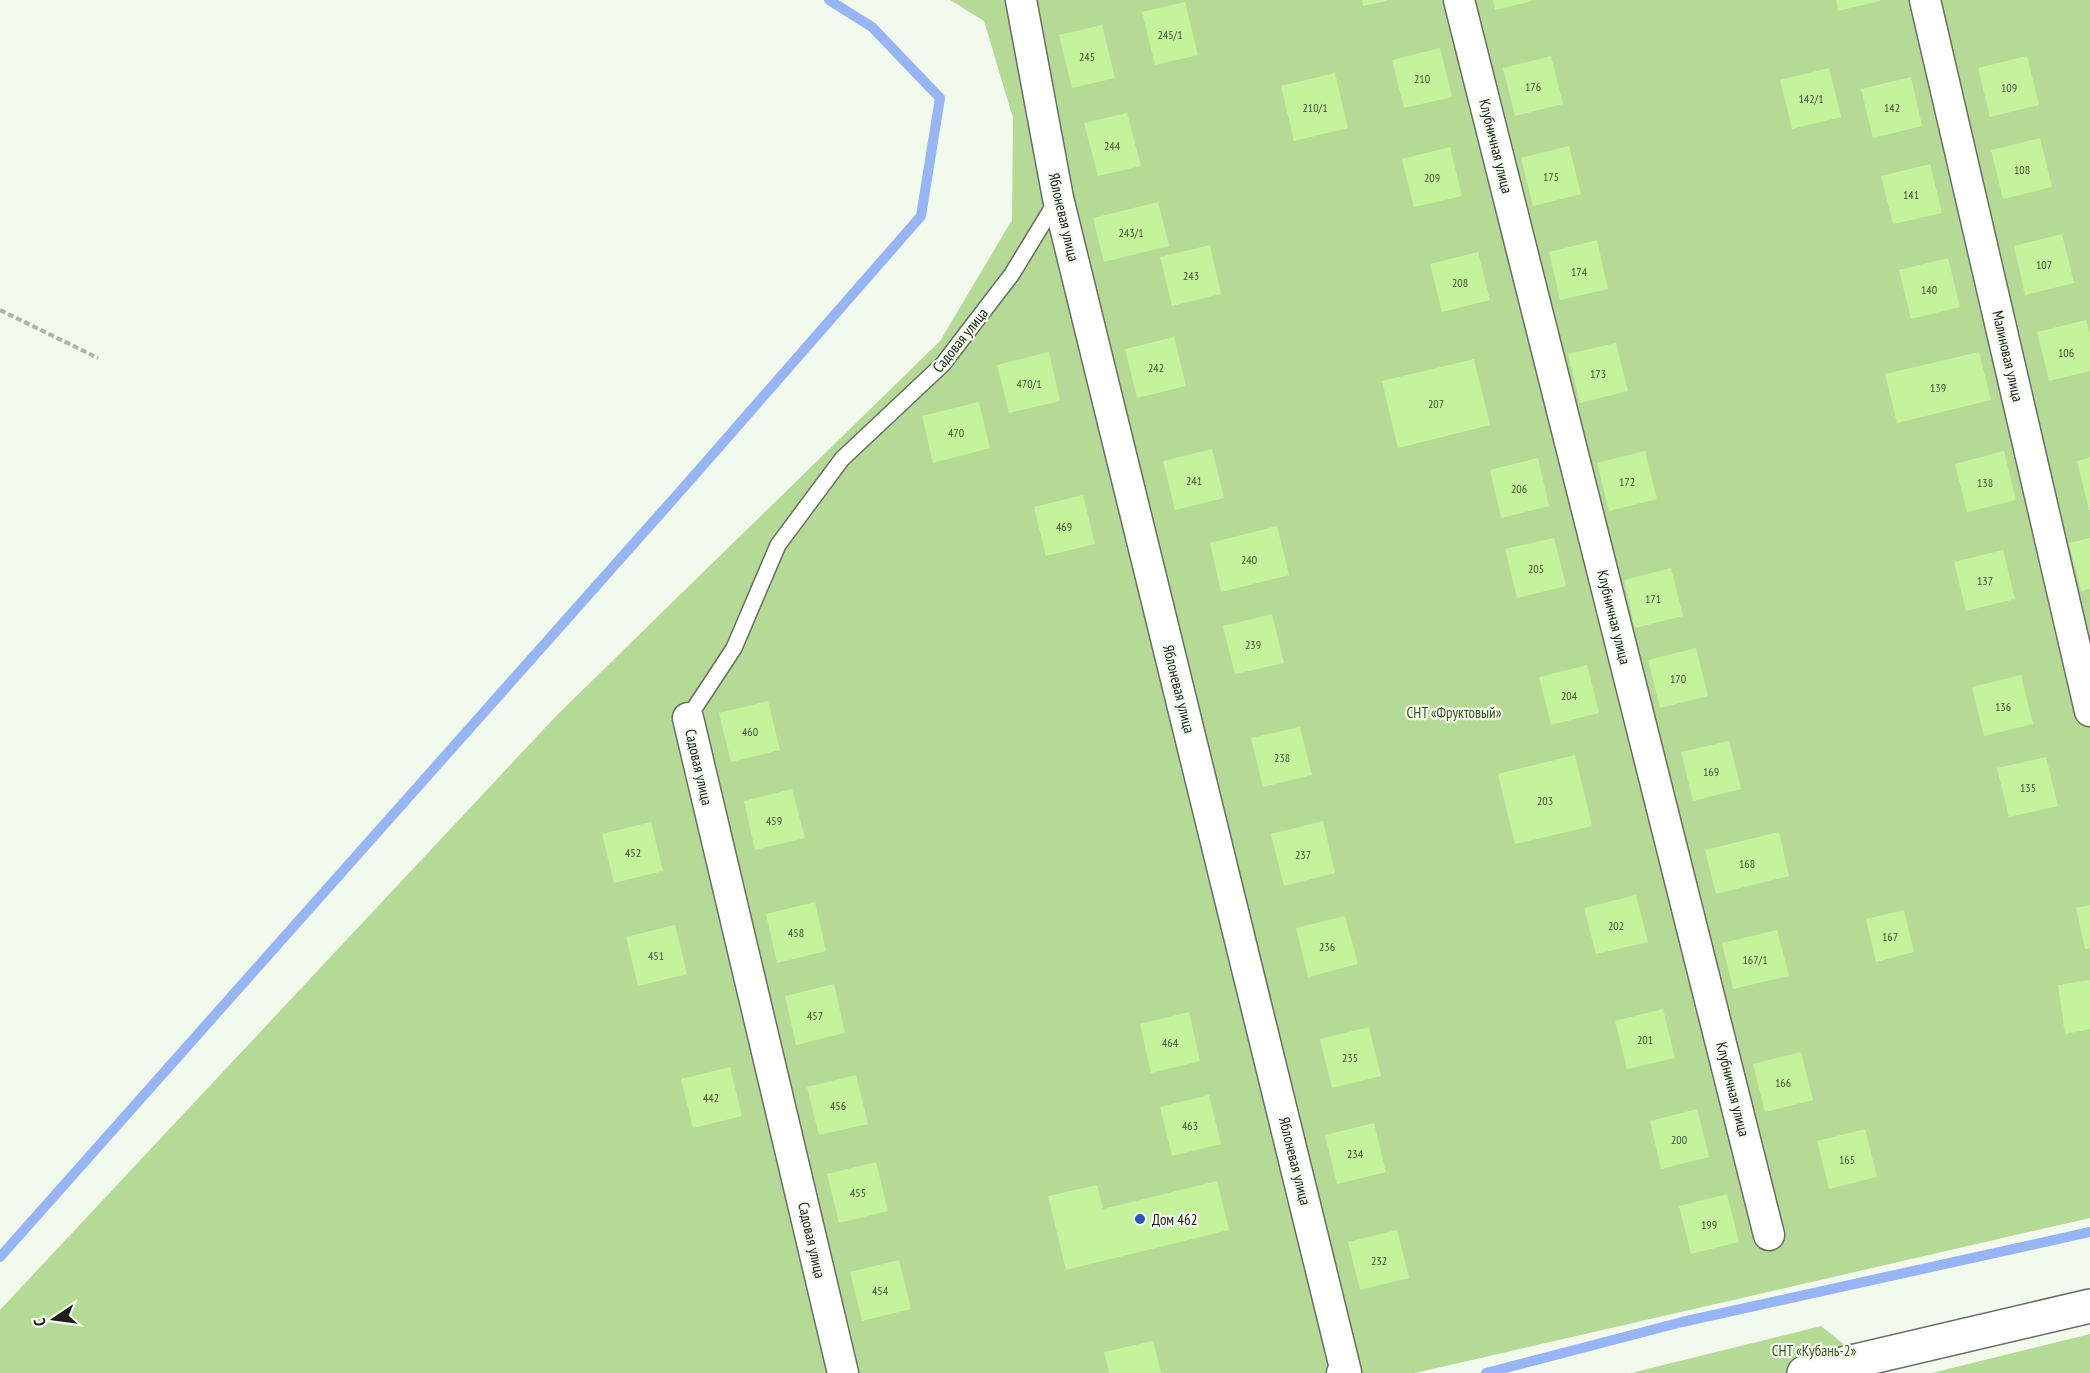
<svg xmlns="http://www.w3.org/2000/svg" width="2090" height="1373" viewBox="0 0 2090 1373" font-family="'PT Sans Narrow',sans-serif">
  <rect width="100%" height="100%" fill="#f2f9ed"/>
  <g fill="#b5da96">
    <polygon points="950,0 2090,0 2090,1218 1415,1373 0,1373 0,1310 557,715 940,341 1012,220 1013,118 984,21"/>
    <polygon points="1821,1326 1880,1373 1631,1373"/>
    <polygon points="2090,1334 2090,1373 1932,1373"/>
  </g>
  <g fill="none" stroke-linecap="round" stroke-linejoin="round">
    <g stroke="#97b4f4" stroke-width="10">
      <polyline points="0,1257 692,478 921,216 940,98 872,27 829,0"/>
      <polyline points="1486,1373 1682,1322 2090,1232"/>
    </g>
  </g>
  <g fill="#c4f39c">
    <polygon points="1362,0 1387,0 1387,1 1363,6"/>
    <polygon points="1493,0 1532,0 1532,1 1495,10"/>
    <polygon points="1836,0 1880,0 1880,1 1838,11"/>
    <polygon points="1185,2 1198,55 1155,65 1142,12"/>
    <polygon points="1102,25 1115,78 1072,88 1059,35"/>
    <polygon points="1440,48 1452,97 1404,108 1392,60"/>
    <polygon points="1551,56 1563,104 1515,116 1503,68"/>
    <polygon points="2027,56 2039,105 1990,117 1978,68"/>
    <polygon points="1829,68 1841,117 1792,129 1780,80"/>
    <polygon points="1335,73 1348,128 1294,141 1281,86"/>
    <polygon points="1911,77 1922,126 1873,138 1861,89"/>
    <polygon points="1127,113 1141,166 1098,176 1084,123"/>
    <polygon points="2040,138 2052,187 2003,199 1991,150"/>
    <polygon points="1569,146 1581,194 1533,206 1521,158"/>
    <polygon points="1450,147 1462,196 1414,207 1402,159"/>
    <polygon points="1930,164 1942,213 1893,224 1881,176"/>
    <polygon points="1158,202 1169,246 1104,262 1093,218"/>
    <polygon points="2062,234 2074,283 2025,295 2014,246"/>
    <polygon points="1597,240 1608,289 1560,300 1549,252"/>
    <polygon points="1210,245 1221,294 1172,306 1160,257"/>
    <polygon points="1478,252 1490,300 1442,312 1430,264"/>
    <polygon points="1948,258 1960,307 1911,319 1899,270"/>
    <polygon points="2086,320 2090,334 2090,371 2049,381 2037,332"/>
    <polygon points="1174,337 1186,386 1137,398 1125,349"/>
    <polygon points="1616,343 1628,391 1580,403 1568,354"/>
    <polygon points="1049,352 1060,401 1009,413 997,365"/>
    <polygon points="1979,352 1991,400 1897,423 1885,374"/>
    <polygon points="1474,359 1490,425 1398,448 1382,381"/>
    <polygon points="979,402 990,448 933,463 922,416"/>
    <polygon points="1212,449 1224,498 1175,510 1163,461"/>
    <polygon points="1645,451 1657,499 1609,511 1597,463"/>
    <polygon points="2004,451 2016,500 1967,512 1955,464"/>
    <polygon points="2090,457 2090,510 2089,510 2077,461"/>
    <polygon points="1538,458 1549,506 1501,518 1490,470"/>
    <polygon points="1083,495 1095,544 1046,556 1034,507"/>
    <polygon points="1277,526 1289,575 1221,592 1210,543"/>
    <polygon points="1554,538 1566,586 1517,598 1505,549"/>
    <polygon points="2090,538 2090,589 2081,591 2069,543"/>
    <polygon points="2003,550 2015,599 1966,611 1954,562"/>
    <polygon points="1671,568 1683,616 1635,628 1624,580"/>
    <polygon points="1272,614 1284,663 1235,674 1223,626"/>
    <polygon points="1696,648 1708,696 1660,708 1648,660"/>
    <polygon points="1587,665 1599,713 1551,725 1539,677"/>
    <polygon points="2021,675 2033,724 1984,736 1972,687"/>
    <polygon points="768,701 780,750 731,762 719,713"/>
    <polygon points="1300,727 1312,775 1263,787 1251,738"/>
    <polygon points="1729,741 1741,789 1693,801 1681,752"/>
    <polygon points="1575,755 1592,826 1515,844 1498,774"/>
    <polygon points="2046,757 2058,806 2009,817 1997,768"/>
    <polygon points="792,789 805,838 755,850 744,801"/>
    <polygon points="1323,821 1335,873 1284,886 1271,834"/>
    <polygon points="651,822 663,871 614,883 602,834"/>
    <polygon points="1779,832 1789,876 1716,894 1705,850"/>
    <polygon points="1636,895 1648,942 1596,954 1584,908"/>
    <polygon points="815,902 826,951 777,963 766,914"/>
    <polygon points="2090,905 2090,948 2085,949 2076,908"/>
    <polygon points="1904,910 1914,952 1876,962 1866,919"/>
    <polygon points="1345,916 1358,964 1308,977 1296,928"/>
    <polygon points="675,925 687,974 638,986 626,937"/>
    <polygon points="1777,930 1789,976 1733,989 1722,943"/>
    <polygon points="2090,980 2090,1029 2065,1034 2058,985"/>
    <polygon points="834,984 845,1033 796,1045 785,996"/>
    <polygon points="1663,1009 1675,1058 1627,1069 1615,1021"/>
    <polygon points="1189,1012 1200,1061 1151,1073 1140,1024"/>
    <polygon points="1369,1027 1381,1076 1332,1088 1320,1039"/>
    <polygon points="1801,1052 1813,1100 1765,1112 1753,1064"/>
    <polygon points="730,1067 742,1116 693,1128 681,1079"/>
    <polygon points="856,1075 868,1124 819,1135 807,1087"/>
    <polygon points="1209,1095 1221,1144 1172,1156 1160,1107"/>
    <polygon points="1697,1109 1709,1157 1661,1169 1650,1121"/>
    <polygon points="1374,1123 1386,1172 1337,1184 1325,1135"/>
    <polygon points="1865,1129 1877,1177 1829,1189 1817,1141"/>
    <polygon points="876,1162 888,1211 839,1223 827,1174"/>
    <polygon points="1217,1181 1229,1230 1066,1270 1048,1196 1097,1185 1103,1209"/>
    <polygon points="1727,1194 1739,1242 1691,1254 1679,1206"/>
    <polygon points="1397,1230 1409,1278 1360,1290 1348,1242"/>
    <polygon points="899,1260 911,1309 862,1321 850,1272"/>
    <polygon points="1153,1341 1161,1373 1109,1373 1104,1352"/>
  </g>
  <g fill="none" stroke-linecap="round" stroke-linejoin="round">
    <g stroke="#686e64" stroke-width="18">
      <polyline id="service" points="688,718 734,648 778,545 842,459 943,364 1012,274 1057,200"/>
    </g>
    <g stroke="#686e64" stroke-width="33">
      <g id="minor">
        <polyline points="1021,0 1058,198 1346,1372 1342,1373"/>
        <polyline points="1459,0 1769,1235"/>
        <polyline points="1925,0 2090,711"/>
        <polyline points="688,718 843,1373"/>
      </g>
    </g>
    <g stroke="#686e64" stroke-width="36">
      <polyline id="tertiary" points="1804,1373 2090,1306"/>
    </g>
    <polyline stroke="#adb3aa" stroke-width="4" stroke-dasharray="6 3" stroke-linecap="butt" points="0,310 98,358"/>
    <use href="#service" stroke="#fff" stroke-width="15"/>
    <use href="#minor" stroke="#fff" stroke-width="30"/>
    <use href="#tertiary" stroke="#fff" stroke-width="33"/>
  </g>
  <circle fill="#2f55c5" stroke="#f2f9ed" stroke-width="2" cx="1140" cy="1219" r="6"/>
  <g text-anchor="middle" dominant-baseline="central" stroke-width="4.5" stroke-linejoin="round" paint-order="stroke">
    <g font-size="12" fill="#45533a">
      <text x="1170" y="34">245/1</text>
      <text x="1087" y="56">245</text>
      <text x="1422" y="78">210</text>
      <text x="1533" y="86">176</text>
      <text x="2009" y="87">109</text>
      <text x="1811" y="98">142/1</text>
      <text x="1315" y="107">210/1</text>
      <text x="1892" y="107">142</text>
      <text x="1112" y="145">244</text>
      <text x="2022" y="169">108</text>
      <text x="1551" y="176">175</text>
      <text x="1432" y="177">209</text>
      <text x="1911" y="194">141</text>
      <text x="1131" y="232">243/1</text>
      <text x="2044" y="264">107</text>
      <text x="1579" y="271">174</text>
      <text x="1191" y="275">243</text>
      <text x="1460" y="282">208</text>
      <text x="1929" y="289">140</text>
      <text x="2066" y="352">106</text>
      <text x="1156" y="367">242</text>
      <text x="1598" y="373">173</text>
      <text x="1029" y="383">470/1</text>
      <text x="1938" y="387">139</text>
      <text x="1436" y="403">207</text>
      <text x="956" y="432">470</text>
      <text x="1194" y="480">241</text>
      <text x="1627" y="481">172</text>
      <text x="1985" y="482">138</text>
      <text x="1519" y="488">206</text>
      <text x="1064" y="526">469</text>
      <text x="1249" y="559">240</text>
      <text x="1536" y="568">205</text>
      <text x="1985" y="580">137</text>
      <text x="1653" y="598">171</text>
      <text x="1253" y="644">239</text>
      <text x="1678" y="678">170</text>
      <text x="1569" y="695">204</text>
      <text x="2003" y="706">136</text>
      <text x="750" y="731">460</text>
      <text x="1282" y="757">238</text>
      <text x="1711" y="771">169</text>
      <text x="2028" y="787">135</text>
      <text x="1545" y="800">203</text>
      <text x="774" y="820">459</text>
      <text x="633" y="852">452</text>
      <text x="1303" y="854">237</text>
      <text x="1747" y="863">168</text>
      <text x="1616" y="925">202</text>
      <text x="796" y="932">458</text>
      <text x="1890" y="936">167</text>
      <text x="1327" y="946">236</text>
      <text x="656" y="955">451</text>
      <text x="1755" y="959">167/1</text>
      <text x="815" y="1015">457</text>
      <text x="1645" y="1039">201</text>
      <text x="1170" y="1042">464</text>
      <text x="1350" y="1057">235</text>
      <text x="1783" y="1082">166</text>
      <text x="711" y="1097">442</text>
      <text x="838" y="1105">456</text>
      <text x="1190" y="1125">463</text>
      <text x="1679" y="1139">200</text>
      <text x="1355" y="1153">234</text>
      <text x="1847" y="1159">165</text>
      <text x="858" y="1192">455</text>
      <text x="1709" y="1224">199</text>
      <text x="1379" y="1260">232</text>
      <text x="880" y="1290">454</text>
    </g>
    <g font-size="15" fill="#1b1e1a" stroke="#f2f9ed">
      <text transform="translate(1496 146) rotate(76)">Клубничная улица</text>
      <text transform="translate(1064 217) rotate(77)">Яблоневая улица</text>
      <text transform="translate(960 340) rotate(-51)">Садовая улица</text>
      <text transform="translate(2008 356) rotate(77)">Малиновая улица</text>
      <text transform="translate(1614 617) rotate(76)">Клубничная улица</text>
      <text transform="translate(1179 689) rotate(76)">Яблоневая улица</text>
      <text transform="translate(699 767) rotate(77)">Садовая улица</text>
      <text transform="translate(1733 1089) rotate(76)">Клубничная улица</text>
      <text transform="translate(1295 1161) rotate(76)">Яблоневая улица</text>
      <text transform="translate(812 1240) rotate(77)">Садовая улица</text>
    </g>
    <g font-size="15" fill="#3a571d" stroke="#f2f9ed">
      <text x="1454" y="712">СНТ «Фруктовый»</text>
      <text x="1814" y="1350">СНТ «Кубань-2»</text>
    </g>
    <g font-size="15" fill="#1b1e1a" stroke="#f2f9ed" text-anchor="start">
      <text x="1152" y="1219">Дом 462</text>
    </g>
  </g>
  <g transform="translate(54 1319) rotate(257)" stroke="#f2f9ed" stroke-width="4.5" paint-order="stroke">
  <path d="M0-4.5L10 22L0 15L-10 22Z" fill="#1b1e1a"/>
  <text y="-9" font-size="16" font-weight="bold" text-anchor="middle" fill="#1b1e1a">С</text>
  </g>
</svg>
